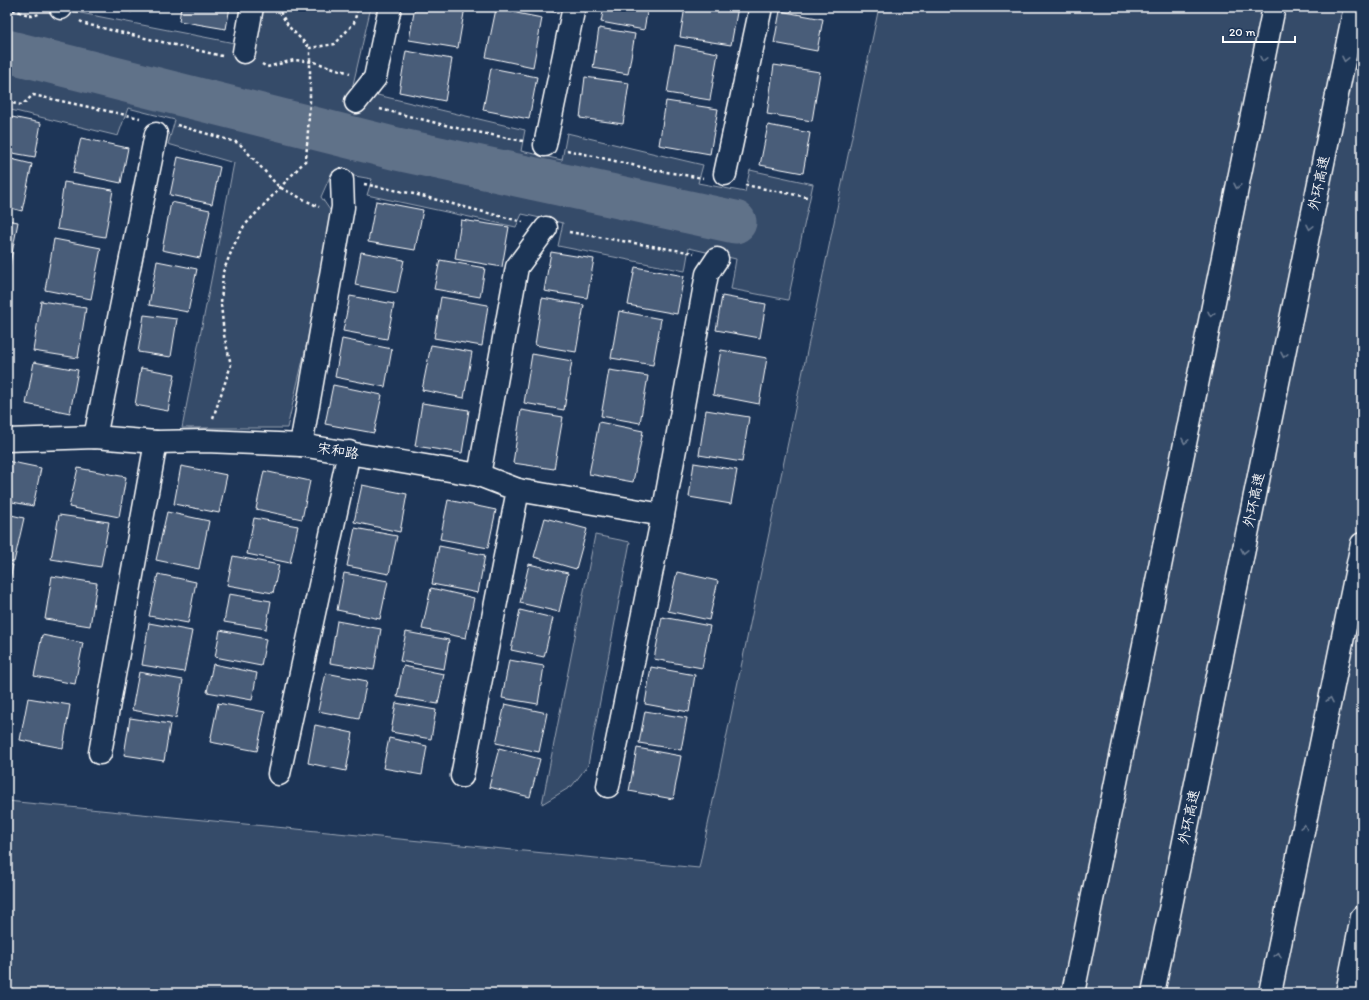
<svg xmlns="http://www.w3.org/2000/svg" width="1369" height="1000" viewBox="0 0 1369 1000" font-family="Itim,'LXGW WenKai TC',sans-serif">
  <rect width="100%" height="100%" fill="#1d3557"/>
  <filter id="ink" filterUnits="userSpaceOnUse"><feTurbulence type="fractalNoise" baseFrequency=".025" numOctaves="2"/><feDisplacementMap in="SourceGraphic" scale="8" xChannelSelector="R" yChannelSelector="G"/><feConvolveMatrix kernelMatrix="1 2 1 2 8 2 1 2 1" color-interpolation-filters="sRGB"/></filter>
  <g filter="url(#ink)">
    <g fill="#364b69" stroke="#9aa5b4">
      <polygon points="7,7 50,7 255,47 262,7 371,7 352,89 525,130 521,151 562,160 567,133 703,165 698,183 745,192 750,170 813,184 788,300 731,289 736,259 689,248 685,271 558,246 563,223 522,214 516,227 367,195 372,179 332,172 321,197 336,219 287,428 182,428 234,163 168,144 175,120 128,108 118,136 7,109"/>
      <polygon points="879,7 1362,7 1362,993 7,993 7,801 699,868"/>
      <polygon points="595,535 630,542 588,765 572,786 542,804"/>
    </g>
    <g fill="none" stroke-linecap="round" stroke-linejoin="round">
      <polyline stroke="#617289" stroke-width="43" points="7,51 397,149 735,222"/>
    </g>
    <g fill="#4a5d79" stroke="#fff">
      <polygon points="103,7 133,7 132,12"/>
      <polygon points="181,7 230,7 226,29 179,21"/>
      <polygon points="415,7 465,7 458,48 409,40"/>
      <polygon points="523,7 556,7 555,12"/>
      <polygon points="604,7 648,7 644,30 601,22"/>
      <polygon points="685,7 738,7 731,45 680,37"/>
      <polygon points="496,9 542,18 533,67 486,57"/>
      <polygon points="780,11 823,19 817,51 774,43"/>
      <polygon points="599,28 635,34 628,74 593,68"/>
      <polygon points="675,45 718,53 710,100 667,93"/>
      <polygon points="406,51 452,59 445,101 399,92"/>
      <polygon points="774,65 820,72 812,121 767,114"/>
      <polygon points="491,68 537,77 529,119 483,110"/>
      <polygon points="585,77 629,83 623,124 580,118"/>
      <polygon points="666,101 718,109 710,154 659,145"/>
      <polygon points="7,116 41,123 35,157 7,152"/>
      <polygon points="768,125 810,133 803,173 760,165"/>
      <polygon points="81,138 128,148 121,183 73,173"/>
      <polygon points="178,157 220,167 212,204 170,195"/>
      <polygon points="7,158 32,164 22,211 7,207"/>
      <polygon points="64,182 113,190 105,237 57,229"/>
      <polygon points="376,201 423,210 415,250 368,242"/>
      <polygon points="171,202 210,210 200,258 162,250"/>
      <polygon points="7,220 18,222 9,269 7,268"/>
      <polygon points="461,220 509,227 502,267 455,259"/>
      <polygon points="54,239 101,248 91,299 45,290"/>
      <polygon points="361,252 404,260 397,293 355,285"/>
      <polygon points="551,252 594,259 587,298 544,291"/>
      <polygon points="440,260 485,268 480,297 434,289"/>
      <polygon points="157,261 197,269 188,312 149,305"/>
      <polygon points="635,267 684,276 677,314 628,305"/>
      <polygon points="350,296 394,304 387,339 343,331"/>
      <polygon points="722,296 766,304 760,338 716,330"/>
      <polygon points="441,297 488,305 482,346 434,338"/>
      <polygon points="542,298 584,305 576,352 535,345"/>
      <polygon points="41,301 86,308 78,358 33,351"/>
      <polygon points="619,311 661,319 653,365 611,358"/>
      <polygon points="144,315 177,319 171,357 138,352"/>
      <polygon points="342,339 392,349 385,387 335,377"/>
      <polygon points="431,345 472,352 464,398 422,390"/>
      <polygon points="721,350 767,358 759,404 713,395"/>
      <polygon points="532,354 572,361 564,410 524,403"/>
      <polygon points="34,362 78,370 70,413 26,404"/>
      <polygon points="141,368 175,374 168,411 135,405"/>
      <polygon points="609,370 648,376 640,423 601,416"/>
      <polygon points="333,385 382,395 374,433 325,424"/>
      <polygon points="422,403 469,410 462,453 415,446"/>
      <polygon points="521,410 563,417 554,469 513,463"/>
      <polygon points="706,410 749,417 742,462 699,455"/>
      <polygon points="599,422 643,431 633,482 589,474"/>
      <polygon points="7,461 41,468 33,506 7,501"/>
      <polygon points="694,463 737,470 731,504 689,497"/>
      <polygon points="181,466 227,475 219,513 174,504"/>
      <polygon points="78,468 126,477 119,517 69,507"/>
      <polygon points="264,471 310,481 302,519 256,509"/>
      <polygon points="362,485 407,494 400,532 354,522"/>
      <polygon points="448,500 496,510 488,548 440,539"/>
      <polygon points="167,512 209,521 199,569 156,560"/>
      <polygon points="7,514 24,518 14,562 7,561"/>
      <polygon points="59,515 109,522 101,567 51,559"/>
      <polygon points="254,518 298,526 290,563 247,554"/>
      <polygon points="545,518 587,529 576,569 534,557"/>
      <polygon points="355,528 397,536 389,574 347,566"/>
      <polygon points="439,546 485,555 478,593 432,584"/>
      <polygon points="233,556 279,565 273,593 227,585"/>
      <polygon points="7,564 13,565 7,594"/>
      <polygon points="529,564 568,573 559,612 520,603"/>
      <polygon points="677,572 718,581 709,620 668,611"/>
      <polygon points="344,573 388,581 380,619 337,610"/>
      <polygon points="158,574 196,582 188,623 149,616"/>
      <polygon points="52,576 97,583 90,626 45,619"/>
      <polygon points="431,588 474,598 466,638 422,629"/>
      <polygon points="229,594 271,601 266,629 224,622"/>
      <polygon points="520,610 553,618 544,657 511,650"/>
      <polygon points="662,617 710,626 702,668 654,659"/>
      <polygon points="337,621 381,629 374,670 330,663"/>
      <polygon points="149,623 192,631 184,672 142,665"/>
      <polygon points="220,630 266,639 261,666 215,657"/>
      <polygon points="406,632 449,640 444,669 400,661"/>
      <polygon points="42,635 83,643 75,684 34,676"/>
      <polygon points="509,660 544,666 538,704 502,698"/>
      <polygon points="213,664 257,673 252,700 207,692"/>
      <polygon points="403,666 444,674 438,704 397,697"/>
      <polygon points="651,667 695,675 689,712 645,704"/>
      <polygon points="139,672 183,680 176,718 132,710"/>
      <polygon points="326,673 367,681 359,719 318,711"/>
      <polygon points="28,698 70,705 63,748 20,740"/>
      <polygon points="218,703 265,712 257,751 210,742"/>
      <polygon points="396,703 436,710 431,739 391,732"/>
      <polygon points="505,704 547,713 539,752 496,743"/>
      <polygon points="645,711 687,718 681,750 639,743"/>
      <polygon points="130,718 170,724 164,761 124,755"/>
      <polygon points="315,725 353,733 346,771 308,763"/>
      <polygon points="389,738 427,746 422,775 383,768"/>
      <polygon points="499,748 540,759 530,797 489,787"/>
      <polygon points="637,748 681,756 673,799 629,791"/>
    </g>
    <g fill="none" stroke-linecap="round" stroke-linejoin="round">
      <g stroke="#fff" stroke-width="25">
        <g id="minor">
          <polyline points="61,8 61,7"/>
          <polyline points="244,52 252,7"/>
          <polyline points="356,102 375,78 390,7"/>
          <polyline points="545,145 574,7"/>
          <polyline points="725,174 761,7"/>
          <polyline points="95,437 156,134"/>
          <polyline points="7,440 95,437 156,442 205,441 301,445 479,475 518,490 663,515"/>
          <polyline points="301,445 343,207 342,180"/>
          <polyline points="479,475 517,267 546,228"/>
          <polyline points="100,753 156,442"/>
          <polyline points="279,774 349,452"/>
          <polyline points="462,776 518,490"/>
          <polyline points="608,786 663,515 707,274 717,259"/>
        </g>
      </g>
      <g stroke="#fff" stroke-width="25">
        <g id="motorway">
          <polyline points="1073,993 1274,7"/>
          <polyline points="1153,993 1355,7"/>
          <polyline points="1270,993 1362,544"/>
          <polyline points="1347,993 1362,917"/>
        </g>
      </g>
      <g stroke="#fff" stroke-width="2.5" stroke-dasharray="3 3" stroke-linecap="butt">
        <polyline points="277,7 289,27 310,48"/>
        <polyline points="7,8 32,16 39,14"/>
        <polyline points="80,21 85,24 222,56"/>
        <polyline points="262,64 267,67 294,60 314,62 350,73"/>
        <polyline points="7,102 22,105 33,95 140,118"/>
        <polyline points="380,109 461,129 523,141"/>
        <polyline points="177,125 239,143 279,187 319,207"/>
        <polyline points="567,150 654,170 703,178"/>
        <polyline points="364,184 414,194 523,222"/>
        <polyline points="745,185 807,197"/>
        <polyline points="569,232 694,253"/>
        <polyline points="213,418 231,365 224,335 221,304 223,272 234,245 244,226 306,160 310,101 310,48 335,44 354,23 358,7"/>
      </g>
      <use href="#minor" stroke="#1d3557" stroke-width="22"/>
      <use href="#motorway" stroke="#1d3557" stroke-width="22"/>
    </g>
    <defs><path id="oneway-chevron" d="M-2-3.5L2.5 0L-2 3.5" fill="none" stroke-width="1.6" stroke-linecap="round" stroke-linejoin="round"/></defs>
    <g stroke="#6c7c92">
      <use href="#oneway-chevron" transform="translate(1263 59) rotate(102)"/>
      <use href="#oneway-chevron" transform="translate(1345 59) rotate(102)"/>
      <use href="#oneway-chevron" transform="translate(1237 186) rotate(102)"/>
      <use href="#oneway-chevron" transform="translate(1310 227) rotate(102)"/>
      <use href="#oneway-chevron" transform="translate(1211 314) rotate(102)"/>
      <use href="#oneway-chevron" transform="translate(1284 355) rotate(102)"/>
      <use href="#oneway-chevron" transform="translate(1185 441) rotate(102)"/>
      <use href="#oneway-chevron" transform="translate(1244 551) rotate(102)"/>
      <use href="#oneway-chevron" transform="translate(1330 700) rotate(-78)"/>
      <use href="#oneway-chevron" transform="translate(1304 827) rotate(-78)"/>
      <use href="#oneway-chevron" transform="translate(1278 955) rotate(-78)"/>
    </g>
  </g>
  <g text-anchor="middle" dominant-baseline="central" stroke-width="3" stroke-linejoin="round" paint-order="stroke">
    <g font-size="14" fill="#fff" stroke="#1d3557">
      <text transform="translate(1319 183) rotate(-78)">外环高速</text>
      <text transform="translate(338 451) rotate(9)">宋和路</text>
      <text transform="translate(1254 500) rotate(-78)">外环高速</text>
      <text transform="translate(1189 817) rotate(-78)">外环高速</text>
    </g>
  </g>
  <rect width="1369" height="1000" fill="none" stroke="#1d3557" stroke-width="24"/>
  <rect x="12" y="12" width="1345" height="976" fill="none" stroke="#fff" stroke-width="1.5" filter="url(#ink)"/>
  <path d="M1223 36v6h72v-6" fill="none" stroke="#ffffff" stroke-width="2"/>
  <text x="1229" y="36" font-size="12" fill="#ffffff" stroke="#1d3557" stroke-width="3" paint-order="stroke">20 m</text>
</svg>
